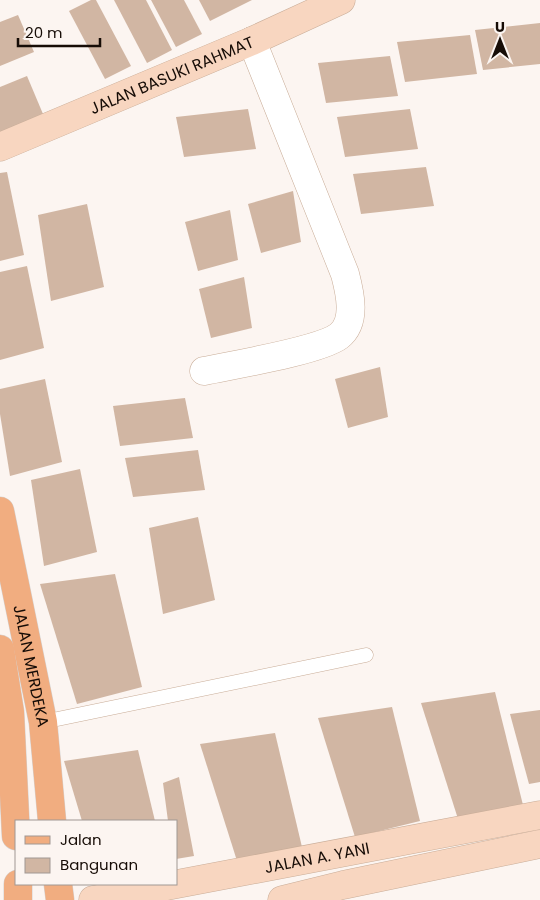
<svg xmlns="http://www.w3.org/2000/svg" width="540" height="900" font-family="Poppins,sans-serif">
<rect width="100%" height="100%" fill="#fcf5f1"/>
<!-- building -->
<g fill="#d1b6a3">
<path d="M91 0H96L131 66 105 79 69 11Z"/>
<path d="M114 0H146L172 50 147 63Z"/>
<path d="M151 0H184L202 34 176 47Z"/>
<path d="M199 0H252L210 21Z"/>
<path d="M18 15 34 52 0 66V22Z"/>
<path d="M540 23V64L483 70 475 30Z"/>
<path d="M470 35 477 74 405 82 397 42Z"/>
<path d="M390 56 398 96 326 103 318 63Z"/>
<path d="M27 76 43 114 0 132V87Z"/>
<path d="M248 109 256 149 184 157 176 117Z"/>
<path d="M410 109 418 149 345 157 337 117Z"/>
<path d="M426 167 434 206 361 214 353 174Z"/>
<path d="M7 172 24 255 0 261V173Z"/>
<path d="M293 191 301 242 261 253 248 204Z"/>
<path d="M87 204 104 287 51 301 38 215Z"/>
<path d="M230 210 238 260 198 271 185 222Z"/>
<path d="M27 266 44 348 0 360V272Z"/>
<path d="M244 277 252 328 211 338 199 289Z"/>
<path d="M380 367 388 417 348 428 335 379Z"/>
<path d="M45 379 62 462 10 476 0 414V389Z"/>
<path d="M185 398 193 438 120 446 113 406Z"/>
<path d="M198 450 205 490 133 497 125 458Z"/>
<path d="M80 469 97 552 44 566 31 480Z"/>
<path d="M198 517 215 600 163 614 149 528Z"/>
<path d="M115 574 142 687 77 704 40 584Z"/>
<path d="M495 692 523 805 459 822 421 703Z"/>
<path d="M392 707 420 821 355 837 318 718Z"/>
<path d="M540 710V782L529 784 510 714Z"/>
<path d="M275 733 302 847 238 864 200 744Z"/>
<path d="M138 750 155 821H82L64 761Z"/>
<path d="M179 777 194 856 176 859V821H168L163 783Z"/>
</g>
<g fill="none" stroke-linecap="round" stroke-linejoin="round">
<!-- lane casing -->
<g stroke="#c9ad98" stroke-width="15">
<path id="lane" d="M43 722 366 655"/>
</g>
<!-- street casing -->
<g stroke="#c9ad98" stroke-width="29">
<path id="street" d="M204 371C232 365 319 351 339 336 357 322 350 293 345 274L252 41"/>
</g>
<!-- secondary casing -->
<g stroke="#c9ad98" stroke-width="29">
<g id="secondary">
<path id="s1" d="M0 147 252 41 341 0"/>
<path id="s2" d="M93 900 540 815"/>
<path d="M282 900 343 885 540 844"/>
</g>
</g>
<!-- primary casing -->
<g stroke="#d5d3d2" stroke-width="29">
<g id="primary">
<path id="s3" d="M0 511 43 722 52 821"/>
<path d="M0 649 10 712 16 836"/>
<path d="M18 884V900"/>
<path d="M58 884 60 900"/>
</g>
</g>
<!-- lane -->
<use href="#lane" stroke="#fff" stroke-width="14"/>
<!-- street -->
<use href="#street" stroke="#fff" stroke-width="28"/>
<!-- secondary -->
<use href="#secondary" stroke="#f8d6c0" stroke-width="28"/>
<!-- primary -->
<use href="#primary" stroke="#f1ad80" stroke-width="28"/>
</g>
<g text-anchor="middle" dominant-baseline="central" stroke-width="5" stroke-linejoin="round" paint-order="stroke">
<!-- street labels -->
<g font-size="16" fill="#160c06" stroke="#fcf5f1">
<text stroke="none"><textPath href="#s1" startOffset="186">JALAN BASUKI RAHMAT</textPath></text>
<text stroke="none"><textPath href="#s3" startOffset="158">JALAN MERDEKA</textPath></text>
<text stroke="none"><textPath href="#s2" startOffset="228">JALAN A. YANI</textPath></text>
</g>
</g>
<!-- legend -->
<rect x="15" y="820" width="162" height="65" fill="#fcf5f1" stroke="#a09893"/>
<rect x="25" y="836" width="25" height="8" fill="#f1ad80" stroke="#a09893"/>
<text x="60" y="845" font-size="15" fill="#160c06">Jalan</text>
<rect x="25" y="858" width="25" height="15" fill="#d1b6a3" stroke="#a09893"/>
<text x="60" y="870" font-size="15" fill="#160c06">Bangunan</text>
<!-- north arrow -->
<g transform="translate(500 40)" stroke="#fcf5f1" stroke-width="4" paint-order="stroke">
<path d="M0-4L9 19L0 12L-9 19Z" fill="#160c06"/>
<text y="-8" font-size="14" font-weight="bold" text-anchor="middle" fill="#160c06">U</text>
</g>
<!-- scale -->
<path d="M18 38v8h82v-8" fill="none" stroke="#160c06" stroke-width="2.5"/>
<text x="25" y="38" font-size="15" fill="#160c06" stroke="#fcf5f1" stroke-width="4" paint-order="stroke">20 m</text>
</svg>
